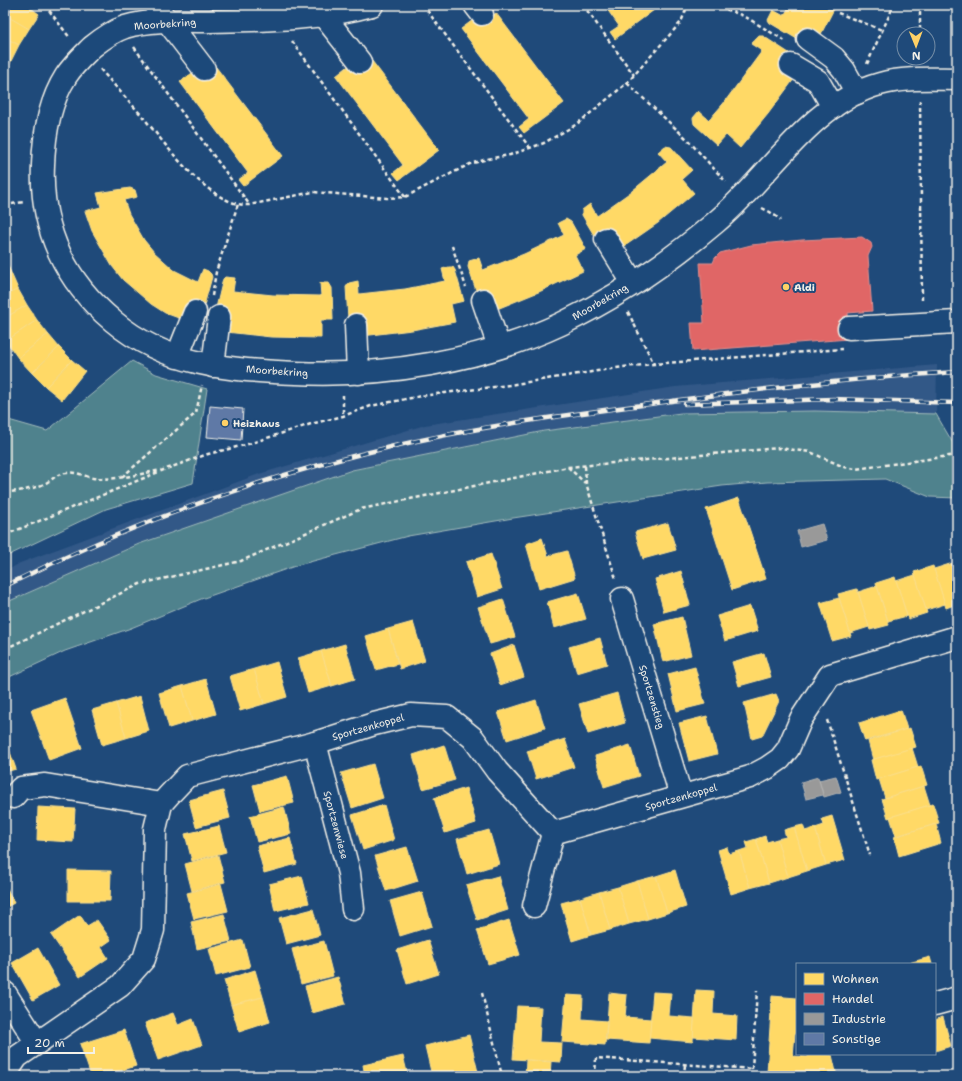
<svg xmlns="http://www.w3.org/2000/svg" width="962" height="1081" font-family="'Shantell Sans',sans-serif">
<rect width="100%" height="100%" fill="#1f4a7a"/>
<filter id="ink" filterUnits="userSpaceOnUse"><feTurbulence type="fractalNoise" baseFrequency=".025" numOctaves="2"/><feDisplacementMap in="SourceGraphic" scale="8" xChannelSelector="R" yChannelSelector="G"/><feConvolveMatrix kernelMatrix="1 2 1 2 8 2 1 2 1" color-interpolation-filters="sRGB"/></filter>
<g filter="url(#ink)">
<!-- built -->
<path fill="#325887" d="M937 365 936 414 815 411 681 413 544 431 352 470 139 544 5 603V572L20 563 259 474 425 425 675 387Z"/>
<!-- green -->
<g fill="#50828d" stroke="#a2baba">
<path d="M132 361 156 374 207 389 193 483 106 509 5 557V419L47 431Z"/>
<path d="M815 411 936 414 957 450V498L930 497 885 479 767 482 722 486 513 518 408 536 298 565 201 599 131 628 65 651 5 679V603L139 544 352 470 544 431 681 413Z"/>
</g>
<!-- homes -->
<g fill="#ffd966" stroke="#fce08d">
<path d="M5 5H27L39 14 29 29 5 15Z"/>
<path d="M604 5H651L654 10 615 39 610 32 619 26Z"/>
<path d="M790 5H836L820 36 804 28 797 39 770 23 768 20 773 10 784 16Z"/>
<path d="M496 13 564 103 524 133 519 127 529 119 461 29 477 17 482 24Z"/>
<path d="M5 15 29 29 19 45 5 38Z"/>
<path d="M759 36H763L789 53 782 64 797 75 768 114 740 148 726 135 717 145 694 124 693 118 699 111 709 120 723 104 762 51 751 44 756 38Z"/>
<path d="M5 38 19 45 11 61 5 59Z"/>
<path d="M5 59 11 61 5 77Z"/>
<path d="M372 61 439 150 399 180 393 173 403 165 336 76 351 64 357 72Z"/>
<path d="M216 67 283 156 243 186 238 180 248 173 180 82 195 71 201 79Z"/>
<path d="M665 146 671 147 692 170 682 179 694 193 658 223 619 250 598 242 582 215V210L590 204 597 216 632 191 667 162 658 152Z"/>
<path d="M130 188 135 190 137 197 124 200 129 214 144 240 154 252 174 270 198 282 203 269 208 271 211 274 212 277 203 309 184 320 165 313 151 304 123 280 112 266 92 231 85 211 101 207 97 193Z"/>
<path d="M566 219 571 222 586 249 575 255 583 271 541 291 497 309 491 292 478 296 468 267 469 261 479 258 483 270 524 254 564 235 558 223Z"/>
<path d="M5 259 11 273 5 276Z"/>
<path d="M449 267H453L455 270 464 301 451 304 455 322 412 330 362 336 348 319 346 287 349 283 358 281 359 294 405 289 445 281 442 269Z"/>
<path d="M11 273 18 289 5 296V276Z"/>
<path d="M225 277 235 278 233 291 273 295 321 296 320 283H329L332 288 333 320H321V338L271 337 226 332 215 312 223 279Z"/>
<path d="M18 289 27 305 5 318V296Z"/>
<path d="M27 305 37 320 6 341 5 318Z"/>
<path d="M37 320 48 334 18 358 6 341Z"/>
<path d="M48 334 59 347 32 373 18 358Z"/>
<path d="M59 347 72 360 46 387 32 373Z"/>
<path d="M72 360 85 371 62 400 46 387Z"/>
<path d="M739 498 766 579 732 590 706 509Z"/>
<path d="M668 523 676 550 643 559 635 532Z"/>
<path d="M542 538 548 556 567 551 575 578 539 589 526 544Z"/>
<path d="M491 554 502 589 477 597 466 562Z"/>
<path d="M953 563 957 575V604L946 608 934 569Z"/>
<path d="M933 566 945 604 926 610 914 572Z"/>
<path d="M681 571 690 605 664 612 655 579Z"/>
<path d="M915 575 927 613 908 619 896 581Z"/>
<path d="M895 577 907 616 888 621 876 583Z"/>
<path d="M877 586 889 625 870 630 858 592Z"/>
<path d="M857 589 869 627 850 633 838 594Z"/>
<path d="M578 593 586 619 554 628 547 602Z"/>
<path d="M839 598 851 636 832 641 820 603Z"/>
<path d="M503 599 515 637 490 644 478 607Z"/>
<path d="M750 606 758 631 725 641 717 616Z"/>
<path d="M682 617 691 655 663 662 654 624Z"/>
<path d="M413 622 425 661 400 669 388 629Z"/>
<path d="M388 629 398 664 376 670 366 636Z"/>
<path d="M600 638 607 664 577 673 569 647Z"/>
<path d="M345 644 355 679 332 686 321 651Z"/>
<path d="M514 645 524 677 500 685 490 654Z"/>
<path d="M321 651 332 686 308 693 298 658Z"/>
<path d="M764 653 771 677 739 686 732 662Z"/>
<path d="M277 662 287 697 264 704 254 669Z"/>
<path d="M695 667 705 704 677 711 668 674Z"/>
<path d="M254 669 264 704 240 711 230 676Z"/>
<path d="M206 679 216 714 192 721 182 686Z"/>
<path d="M182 686 192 721 169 728 159 693Z"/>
<path d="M617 693 625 723 588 734 579 704Z"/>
<path d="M776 694 779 701 762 736 752 739 744 703Z"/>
<path d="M140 696 149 731 126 738 116 703Z"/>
<path d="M65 698 82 748 49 760 31 710Z"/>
<path d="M536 700 545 728 507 740 498 712Z"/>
<path d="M116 703 126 738 102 745 92 710Z"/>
<path d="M901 710 907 729 865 741 859 723Z"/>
<path d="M707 716 717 754 689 761 679 723Z"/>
<path d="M910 728 916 747 873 760 868 741Z"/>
<path d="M5 738 16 769 5 772Z"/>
<path d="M565 739 574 767 536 779 527 751Z"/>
<path d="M444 745 455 780 423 789 413 755Z"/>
<path d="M630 745 639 776 604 787 595 756Z"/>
<path d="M912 748 918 767 876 780 871 760Z"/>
<path d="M373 764 383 798 352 808 341 773Z"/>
<path d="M921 766 927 785 885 798 879 779Z"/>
<path d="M287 776 294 803 260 811 253 785Z"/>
<path d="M924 786 930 805 888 818 882 799Z"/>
<path d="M466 788 476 823 445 833 434 798Z"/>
<path d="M223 791 230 818 196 827 189 800Z"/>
<path d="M933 804 939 823 896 836 890 817Z"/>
<path d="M384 805 394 840 363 850 352 815Z"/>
<path d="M38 807 75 809 73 842 37 840Z"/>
<path d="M284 807 291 834 257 842 250 816Z"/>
<path d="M832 816 845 860 826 865 815 828 824 825 822 819Z"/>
<path d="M936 824 941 843 899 856 894 837Z"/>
<path d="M803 825 805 831 815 828 826 865 807 871 794 827Z"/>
<path d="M219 826 226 852 192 861 185 834Z"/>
<path d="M794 827 807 871 788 877 777 839 786 837 784 830Z"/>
<path d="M489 830 499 864 467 874 457 839Z"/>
<path d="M765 836 767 842 777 839 788 877 769 883 756 839Z"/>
<path d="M290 838 297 864 264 873 257 846Z"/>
<path d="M756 839 769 883 750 888 739 851 748 848 746 842Z"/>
<path d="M407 847 418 881 386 891 375 856Z"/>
<path d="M727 847 729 854 739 851 750 888 731 894 718 850Z"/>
<path d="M218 855 225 882 192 891 185 864Z"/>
<path d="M68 870 111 871 110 901H68Z"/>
<path d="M675 870 686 907 667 913 656 876Z"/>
<path d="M302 876 309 903 275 911 269 884Z"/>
<path d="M498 876 508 910 477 920 466 885Z"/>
<path d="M656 876 667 913 648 919 637 881Z"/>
<path d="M637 881 648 919 629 924 618 887Z"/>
<path d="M5 884 14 903 5 908Z"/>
<path d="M221 884 228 911 194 919 187 893Z"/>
<path d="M618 887 629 924 610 930 599 892Z"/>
<path d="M422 892 432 926 400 936 390 901Z"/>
<path d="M599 892 610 930 591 935 580 898Z"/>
<path d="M580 898 591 935 572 941 561 903Z"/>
<path d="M313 909 320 935 286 944 279 918Z"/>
<path d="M224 914 231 941 197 949 191 922Z"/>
<path d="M80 915 87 926 97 920 111 940 101 947 108 958 80 977 51 935Z"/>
<path d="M509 920 520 955 488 964 477 930Z"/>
<path d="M243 940 250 967 216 976 209 949Z"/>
<path d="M428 940 439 974 407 984 397 950Z"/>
<path d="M324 941 333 976 301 984 292 949Z"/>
<path d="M38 948 59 985 33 1000 12 963Z"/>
<path d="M930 957 932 964H905Z"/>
<path d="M255 970 263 997 231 1005 224 980Z"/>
<path d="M338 977 346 1004 312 1013 305 986Z"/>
<path d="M696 990 714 991 713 1014 737 1016 736 1040 693 1037Z"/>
<path d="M653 992 671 993 669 1016 694 1018 693 1042 649 1038Z"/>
<path d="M609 993 627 995 625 1017 651 1019 649 1043 606 1040Z"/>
<path d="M566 995 583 996 582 1019 607 1021 605 1045 562 1042Z"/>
<path d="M772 996 797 998V1033H795L793 1056 808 1057V1054L832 1055 837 1076H810L767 1073Z"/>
<path d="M263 997 270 1022 239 1032 231 1005Z"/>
<path d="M517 1006 541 1007 539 1042 562 1043 561 1062 513 1059Z"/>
<path d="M173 1013 178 1025 193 1019 202 1045 158 1060 145 1023Z"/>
<path d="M943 1017 951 1046 935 1051V1020Z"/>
<path d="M124 1030 136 1066 104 1076H91L80 1044Z"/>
<path d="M469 1035 478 1072 461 1076H432L425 1046Z"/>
<path d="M403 1056 408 1076H365L363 1065Z"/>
<path d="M526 1060 551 1062 550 1076H525Z"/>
</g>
<!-- shops -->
<path fill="#e06666" stroke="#e6908d" d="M862 237 871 243 872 247 868 256 872 311 848 313 849 339 693 351 691 323H704L700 263H713L715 258 720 253 751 245 802 240Z"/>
<!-- industry -->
<g fill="#999" stroke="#b4b3b1">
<path d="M822 524 827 540 801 547 797 531Z"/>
<path d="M836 776 841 792 824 797 819 780Z"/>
<path d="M818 777 823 795 806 799 801 782Z"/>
</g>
<!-- building -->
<path fill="#5f79a6" stroke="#f4f1e8" d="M210 406 243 409 241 440 207 437Z"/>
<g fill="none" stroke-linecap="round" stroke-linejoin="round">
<!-- minor casing -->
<g stroke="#f4f1e8" stroke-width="25">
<g id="minor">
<path d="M155 5 204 69"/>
<path d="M372 5C319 20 265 20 210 21 183 21 152 19 125 27 113 31 102 39 92 47 83 56 73 65 66 76 50 101 44 135 43 165 40 228 65 281 113 321 166 366 230 370 296 373 382 377 482 361 561 324 616 298 669 262 716 222 769 178 810 103 880 84 904 77 932 79 957 79"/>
<path d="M475 5 482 14"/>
<path d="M316 6 360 62"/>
<path d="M808 39 834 58 844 70 857 93"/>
<path d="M791 65 818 81 833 107"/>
<path d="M606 239 633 283"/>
<path d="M483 300 499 347"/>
<path d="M356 325 358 373"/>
<path d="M849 328 957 322"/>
<path d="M177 357 195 312"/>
<path d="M213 366 219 317"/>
<path d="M622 599 681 796"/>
<path d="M315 743 349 873 353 909"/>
<path d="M13 797 21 788 45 785 161 804"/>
<path d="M534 906 553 833"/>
<path d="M5 993 37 1043"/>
<path d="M935 1004 957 998"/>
<path d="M5 1075 17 1057 120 986 144 959 153 930 155 829 161 804 169 795 187 776 315 743 374 724 411 715 447 717 473 738 497 771 553 833 750 777 767 768 780 759 788 749 801 719 830 675 957 637"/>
</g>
</g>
<!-- path -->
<g stroke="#f4f1e8" stroke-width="2.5" stroke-dasharray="4 3" stroke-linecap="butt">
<path d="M45 5 70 38"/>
<path d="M103 5 107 10"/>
<path d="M423 5 530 148"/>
<path d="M583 5 634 75"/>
<path d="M720 5 728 10 744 16 787 42"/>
<path d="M920 5V34"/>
<path d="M838 13 882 30"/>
<path d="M292 41 405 197"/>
<path d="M134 47 249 204"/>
<path d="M867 64 894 5"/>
<path d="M100 69C114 85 129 101 143 117 166 145 210 207 249 205L313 192 387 198 405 197 470 164 487 159 510 155 544 143 577 124 627 83 681 22 688 5"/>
<path d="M627 83 687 139 726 182"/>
<path d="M920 100 922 301"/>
<path d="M5 205 24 202"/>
<path d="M762 208 770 212 781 220"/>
<path d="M452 246 466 287"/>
<path d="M212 296 216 272 238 204"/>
<path d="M628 312 654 364"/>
<path d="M343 395V416"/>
<path d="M585 466 586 483 616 579"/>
<path d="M568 467 585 483"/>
<path d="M122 477 196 413 202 385"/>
<path d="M5 492C16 492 34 489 44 484 53 480 55 474 66 473 76 471 84 476 93 478 116 481 139 474 161 470"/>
<path d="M5 535 166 469 208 454 245 445 311 424 343 416 371 406 421 396 509 385 623 367 654 364 842 349"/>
<path d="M5 649 140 584 241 561 361 509 568 467 779 448 810 452 844 467 856 469 957 455"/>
<path d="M827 720 870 855"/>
<path d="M482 993 502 1076"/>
<path d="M595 1076 596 1058 752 1069"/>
<path d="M684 1076 685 1064"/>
<path d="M753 1076 752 1069 757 990"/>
</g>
<!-- minor -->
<use href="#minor" stroke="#1f4a7a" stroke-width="22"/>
<!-- rail casing -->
<g stroke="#f4f1e8" stroke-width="4.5">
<g id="rail">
<path d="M685 404 833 399 957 403"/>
<path d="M5 586C127 525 257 478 390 447 478 426 568 415 657 403 757 389 857 378 957 372"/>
</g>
</g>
<!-- rail -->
<use href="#rail" stroke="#1f4a7a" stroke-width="3" stroke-dasharray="9" stroke-linecap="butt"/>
</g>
</g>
<!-- markers -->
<g fill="#ffd166" stroke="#1f4a7a" stroke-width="1.5">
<circle cx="786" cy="287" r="4"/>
<circle cx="225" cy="423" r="4"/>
</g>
<g text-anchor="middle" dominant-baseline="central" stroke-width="4" stroke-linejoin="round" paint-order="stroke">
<!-- street labels -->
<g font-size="10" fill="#f4f1e8" stroke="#1f4a7a">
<text transform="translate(165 24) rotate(-4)">Moorbekring</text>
<text transform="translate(600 302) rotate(-30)">Moorbekring</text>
<text transform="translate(277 371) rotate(4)">Moorbekring</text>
<text transform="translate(652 697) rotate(73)">Sportzenstieg</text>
<text transform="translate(368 727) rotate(-16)">Sportzenkoppel</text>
<text transform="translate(681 797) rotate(-16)">Sportzenkoppel</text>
<text transform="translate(336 825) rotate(75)">Sportzenwiese</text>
</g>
<!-- poi labels -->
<g font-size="10" font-weight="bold" fill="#f4f1e8" stroke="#1f4a7a" text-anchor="start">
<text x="794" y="287">Aldi</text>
<text x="233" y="423">Heizhaus</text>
</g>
</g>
<!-- margin -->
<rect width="962" height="1081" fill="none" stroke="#1f4a7a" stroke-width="20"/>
<rect x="10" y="10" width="942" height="1061" fill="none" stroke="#f4f1e8" stroke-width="1.5" filter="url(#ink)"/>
<!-- legend -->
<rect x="796" y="963" width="140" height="92" fill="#1f4a7a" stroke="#748da6"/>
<rect x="804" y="973" width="20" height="12" fill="#ffd966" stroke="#748da6"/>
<text x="832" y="983" font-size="12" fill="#f4f1e8">Wohnen</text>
<rect x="804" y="993" width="20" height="12" fill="#e06666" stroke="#748da6"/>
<text x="832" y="1003" font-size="12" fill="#f4f1e8">Handel</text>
<rect x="804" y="1013" width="20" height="12" fill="#999999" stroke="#748da6"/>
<text x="832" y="1023" font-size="12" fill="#f4f1e8">Industrie</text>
<rect x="804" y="1033" width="20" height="12" fill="#5f79a6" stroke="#748da6"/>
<text x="832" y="1043" font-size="12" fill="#f4f1e8">Sonstige</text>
<!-- north arrow -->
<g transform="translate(916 46) rotate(179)"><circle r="19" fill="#1f4a7a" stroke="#748da6"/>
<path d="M0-3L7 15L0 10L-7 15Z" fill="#ffd166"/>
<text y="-6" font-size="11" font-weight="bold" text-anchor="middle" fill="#f4f1e8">N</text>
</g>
<!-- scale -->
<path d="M28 1047v6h66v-6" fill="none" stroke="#f4f1e8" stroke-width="2"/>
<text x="34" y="1047" font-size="12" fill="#f4f1e8" stroke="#1f4a7a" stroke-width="3" paint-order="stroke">20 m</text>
</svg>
